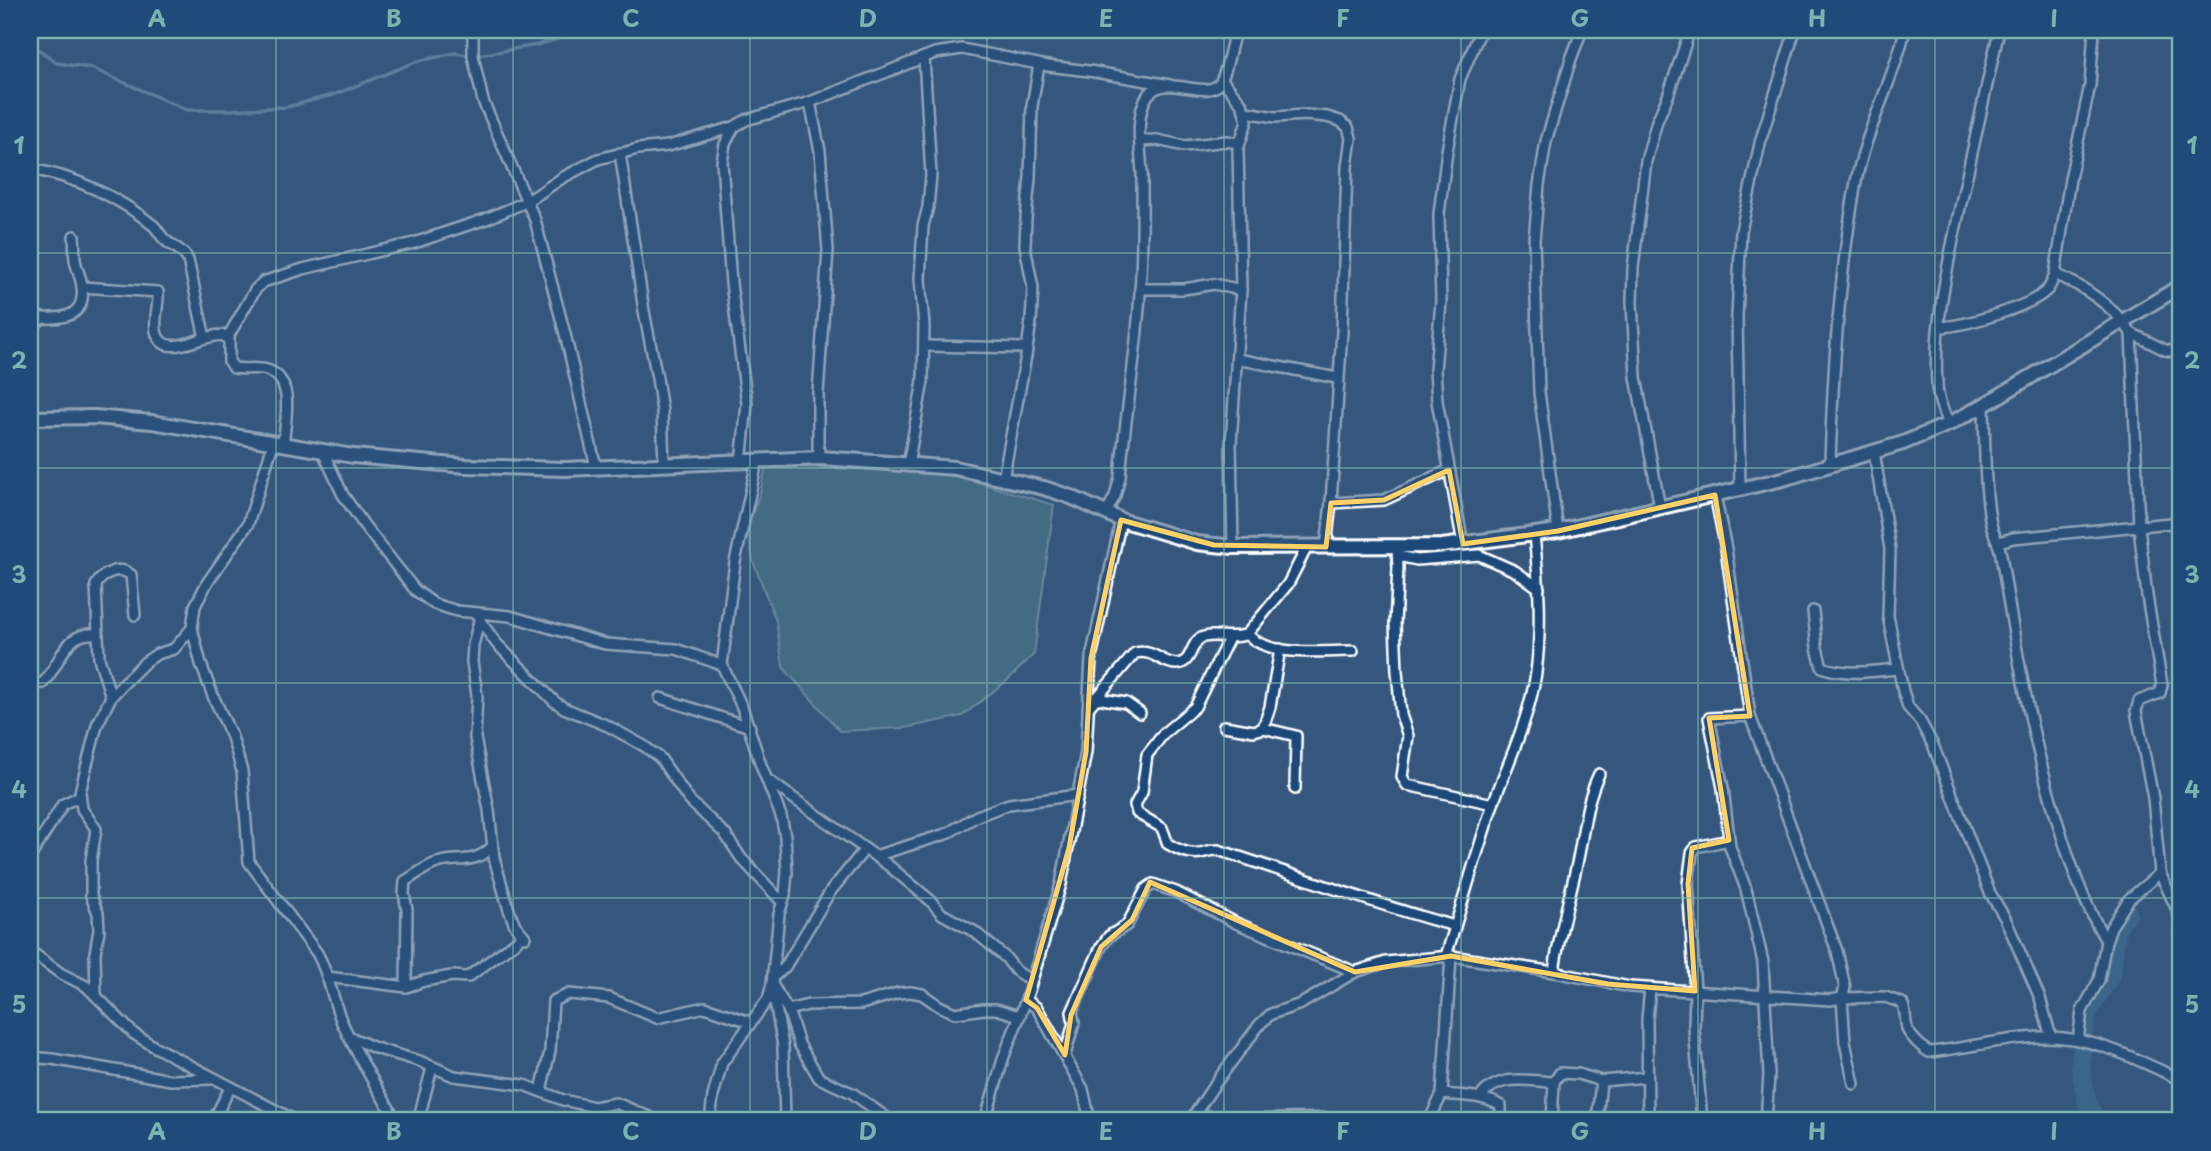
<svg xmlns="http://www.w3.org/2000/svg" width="2211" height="1151" font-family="'Playpen Sans',sans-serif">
<rect width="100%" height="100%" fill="#35577e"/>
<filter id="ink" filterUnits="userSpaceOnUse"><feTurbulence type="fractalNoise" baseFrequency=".0143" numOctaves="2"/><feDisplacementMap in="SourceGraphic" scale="14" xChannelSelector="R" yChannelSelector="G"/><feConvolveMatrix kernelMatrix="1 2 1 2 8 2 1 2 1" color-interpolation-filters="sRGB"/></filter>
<g filter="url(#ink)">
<!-- green -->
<path fill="#56838c" stroke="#aac1c6" stroke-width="2" d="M766 466 943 472 1054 505 1034 654 1009 679 962 716 905 728 840 731 783 667 776 621 753 561 747 527 760 493Z"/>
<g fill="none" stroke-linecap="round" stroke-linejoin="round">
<!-- stream -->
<path stroke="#8caec3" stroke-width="3.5" d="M30 43 57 63 91 68 187 110H228L287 107 336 94 418 61 455 53 473 56 537 45 567 36 576 30"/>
<!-- river -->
<path stroke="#40789b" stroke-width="19" d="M2094 1121V1116L2087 1102 2080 1066 2085 1022 2091 1006 2111 975 2117 927 2128 913"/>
<!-- street casing -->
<g stroke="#fff" stroke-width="14">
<g id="street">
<path d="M473 30V56L483 101 535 220 565 334 596 467"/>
<path d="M1222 80 1242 104 1247 121 1238 149 1241 290 1231 444 1233 547"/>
<path d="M810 102 820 151 828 250 818 393V447L821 458"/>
<path d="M1246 112 1275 117 1306 115 1327 117 1340 121 1348 127 1351 138 1347 167 1342 331 1331 503 1326 547"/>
<path d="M1141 141 1157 140 1185 146 1226 141 1239 143"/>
<path d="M620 153 644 311 657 378 662 411 664 465"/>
<path d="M30 169C74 176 119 197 154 226 158 230 160 235 164 239 172 247 183 249 188 260L205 338"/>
<path d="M2055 274C2083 286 2115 307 2131 333L2139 527 2147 596 2162 685 2160 693 2139 701 2136 711 2153 798 2160 873 2180 916 2181 1050"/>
<path d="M82 287 158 292C159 304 154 318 156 331 163 364 207 330 225 336L228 340"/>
<path d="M1140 289H1184L1214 284 1241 290"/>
<path d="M1940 327C1964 326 2032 307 2048 289 2051 285 2053 279 2055 274L2070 179 2090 85 2094 30"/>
<path d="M30 329 42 318C65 319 86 316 82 286 81 277 76 268 75 259 74 251 75 244 74 236"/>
<path d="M2131 333 2165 350 2181 353"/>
<path d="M924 346 1027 348"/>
<path d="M1237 359 1337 378"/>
<path d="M1984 405C1985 443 1984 482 1990 519 1992 533 1999 542 2001 555 2015 644 2030 731 2056 817 2069 860 2083 902 2106 941"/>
<path d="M1949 424C1943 411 1937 398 1937 383 1933 326 1949 259 1961 203 1974 145 1986 87 1999 30"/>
<path d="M273 444 248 524 207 583 195 606 192 628 201 664 213 696 232 737 242 771 249 862 317 953C329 974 332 998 341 1020 356 1055 378 1088 396 1121"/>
<path d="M283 445C285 423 296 379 267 370 257 367 245 370 234 368L229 362V335L255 290 263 282 303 269 414 243 486 219 528 201 562 178 598 159 638 149 668 146 734 127"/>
<path d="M323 452 343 495 364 525 415 590 434 604 457 611 510 616 605 644 676 649 722 665 742 707 761 765 781 816 785 836 787 872 785 895 779 914 772 984 768 999 722 1063 713 1096 710 1121"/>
<path d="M1874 452 1890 549 1888 616 1903 691 1908 707 1920 721 1933 745 1990 893 2005 918 2040 998 2051 1037"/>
<path d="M741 463 747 404 731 283 722 162 725 144 734 127 746 120 810 102 935 53 962 49 1048 66 1089 71 1170 85"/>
<path d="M1830 464C1833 369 1839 276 1856 182 1866 129 1893 82 1905 30"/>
<path d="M908 465 923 381 924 326 920 279 923 226 928 207 931 175 924 57"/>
<path d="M1003 479 1026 356 1031 321 1033 288 1025 246 1026 218 1030 178 1032 106 1039 65"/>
<path d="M1740 490 1737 317 1741 231 1761 139 1795 30"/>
<path d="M1331 503 1384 500 1449 470"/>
<path d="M1660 508 1636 377 1632 302 1633 268 1646 161 1657 121 1668 96 1690 30"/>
<path d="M1106 513 1115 496 1120 477C1125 416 1137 354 1140 292 1143 253 1142 213 1142 174 1141 151 1135 122 1145 100 1161 67 1207 105 1221 81 1228 68 1230 45 1236 30"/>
<path d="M1558 531 1539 392 1534 240 1539 185 1546 141 1571 59 1582 30"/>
<path d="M1999 542 2013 538 2181 522"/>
<path d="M1463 544 1437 401 1435 370 1441 302 1439 214 1447 151 1460 79 1481 30"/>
<path d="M1397 548 1398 568 1395 623 1397 671 1401 715 1408 736 1402 777 1407 785 1493 804"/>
<path d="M1398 556 1417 560 1479 555 1515 571 1539 588"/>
<path d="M1813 611 1817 648 1822 667C1846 676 1873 671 1898 669"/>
<path d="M480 617 473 645 472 662 477 695 475 738 489 810 494 858 509 910 515 925 525 937"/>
<path d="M479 619 496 643 554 701 564 708 608 726 644 746 660 758 689 800 725 834 741 858 782 902"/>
<path d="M1247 634C1270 658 1321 651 1353 651"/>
<path d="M1229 638 1195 707 1164 733 1147 755 1142 792 1135 805 1137 813 1162 828 1168 844C1178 850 1189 855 1201 853 1208 851 1210 850 1218 850 1297 875 1375 905 1455 926"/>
<path d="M722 665 735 562 757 462"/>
<path d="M30 684 43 683C62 663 63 631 97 634"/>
<path d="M111 697 99 658 96 585C103 573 119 565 131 575L135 615"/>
<path d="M660 698 750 727"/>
<path d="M1096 698 1126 703 1140 713"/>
<path d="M1088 708 1135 653C1155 649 1161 664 1177 664 1191 663 1190 648 1198 640 1207 631 1233 641 1247 634L1288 584 1307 547"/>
<path d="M1750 716 1709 718 1723 788 1730 847 1746 889 1763 962 1769 1075 1766 1121"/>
<path d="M1224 726 1254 731 1263 728 1270 707 1280 649"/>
<path d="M1263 728 1296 736 1295 789"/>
<path d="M769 781 888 865 930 900 942 914 975 932 1006 958 1016 971 1031 981"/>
<path d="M875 856 946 834 977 816 1009 804 1078 795"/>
<path d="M30 857 63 804 74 799H80"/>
<path d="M30 951 60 973 86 986 134 1034 155 1047 296 1121"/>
<path d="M1446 956C1462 905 1476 854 1493 804 1509 760 1529 719 1536 673 1542 626 1539 581 1534 535"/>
<path d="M1554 972C1559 933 1570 897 1578 859 1584 829 1586 801 1599 774"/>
<path d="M327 977 406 987 424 981 452 976 468 977 517 941 522 934"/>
<path d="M773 977 785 967 830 892 865 849"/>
<path d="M772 984 788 1010 799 1044 819 1078 852 1093 891 1121"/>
<path d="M406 987 407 910 404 893 405 881C414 876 424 868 434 864 455 856 473 866 492 847"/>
<path d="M773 991 783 1046 785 1121"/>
<path d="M96 994 95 953 99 930 98 913 91 896V861L96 829 82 809 80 792 97 725 111 697 125 682 145 662 157 654 174 649 192 628"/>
<path d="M1026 1000 1037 1008 1083 1089 1090 1121"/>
<path d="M788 1010 808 1005 861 1004 898 993 910 992 922 994 939 1006 955 1013 984 1009H996L1019 1016"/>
<path d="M350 1037 375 1048 419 1061 454 1076 524 1085 563 1100 594 1107 616 1103 658 1121"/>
<path d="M2078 1040 2082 1011 2099 980 2106 941 2111 927 2129 899 2160 873"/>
<path d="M1065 1055 1074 1023 1072 1012 1101 947 1109 936 1127 925 1146 889 1153 884 1176 892 1236 923 1355 972"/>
<path d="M30 1057 52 1059 171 1080 211 1079"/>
<path d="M1854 1084 1845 1042 1842 998 1885 997 1902 1003C1907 1012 1904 1022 1908 1031 1912 1038 1922 1048 1929 1052 1973 1048 2019 1033 2064 1038 2105 1042 2144 1063 2181 1080"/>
<path d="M541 1091 550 1051 553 1001 569 994 609 998 657 1018 705 1007 750 1022"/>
<path d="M1442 1094C1461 1096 1484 1095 1501 1106V1121"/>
<path d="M1480 1097C1499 1073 1526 1081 1554 1082L1560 1073 1578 1074 1601 1081 1647 1077"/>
<path d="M1195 1114C1256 1126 1317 1113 1378 1121"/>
<path d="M213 1121 230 1088"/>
<path d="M418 1121 432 1068"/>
<path d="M985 1121 1004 1056 1026 1000 1061 884 1086 752 1091 658 1121 520"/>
<path d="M1190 1121 1217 1081 1260 1024 1271 1014 1301 1004 1355 972 1386 962 1451 956 1554 972 1630 987 1830 1000 1842 998 1845 987 1837 951 1750 716 1726 549 1715 495"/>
<path d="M1429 1121 1442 1094 1451 956"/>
<path d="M1552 1121 1554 1082"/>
<path d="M1597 1121 1601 1081"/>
<path d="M1648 1121 1647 1019 1650 989"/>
<path d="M1702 1121 1694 1028 1695 991 1688 884 1692 853 1696 847 1729 840"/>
<path d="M2171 1121 2181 1119"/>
</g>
</g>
<!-- secondary casing -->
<g stroke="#fff" stroke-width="18">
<path id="secondary" d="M30 418 94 417 152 422 353 456 466 466 565 469 821 458 955 468 1044 488 1071 497 1121 520 1197 543 1233 547 1442 546 1558 531 1783 479 1903 443 1949 424 1984 405 2181 286"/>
</g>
<!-- street -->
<use href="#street" stroke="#1f4a7a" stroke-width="9"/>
<!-- secondary -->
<use href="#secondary" stroke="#1f4a7a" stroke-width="12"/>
</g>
</g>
<!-- marked area -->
<path d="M0 0H2211V1151H0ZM1449 470 1463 544 1558 531 1715 495 1750 716 1709 718 1729 840 1692 848 1688 884 1695 991 1608 984 1451 956 1355 972 1150 882 1132 920 1101 947 1071 1015 1065 1055 1037 1008 1026 1000 1069 848 1086 752 1091 658 1121 520 1214 545 1326 547 1331 503 1384 500Z" fill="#35577e" fill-opacity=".55" fill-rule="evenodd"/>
<path fill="none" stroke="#ffd166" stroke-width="5" stroke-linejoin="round" d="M1449 470 1463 544 1558 531 1715 495 1750 716 1709 718 1729 840 1692 848 1688 884 1695 991 1608 984 1451 956 1355 972 1150 882 1132 920 1101 947 1071 1015 1065 1055 1037 1008 1026 1000 1069 848 1086 752 1091 658 1121 520 1214 545 1326 547 1331 503 1384 500Z"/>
<!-- grid -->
<path fill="none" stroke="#7bb4af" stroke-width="2" stroke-opacity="0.55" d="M276 30V1121M513 30V1121M750 30V1121M987 30V1121M1224 30V1121M1461 30V1121M1698 30V1121M1935 30V1121M30 253H2181M30 468H2181M30 683H2181M30 898H2181"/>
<!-- margin -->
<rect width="2211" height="1151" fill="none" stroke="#1f4a7a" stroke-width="77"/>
<rect x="38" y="38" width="2134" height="1074" fill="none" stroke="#7bb4af" stroke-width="2.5"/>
<g font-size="23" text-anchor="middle" font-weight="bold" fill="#7bb4af">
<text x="157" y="27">A</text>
<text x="394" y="27">B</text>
<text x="631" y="27">C</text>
<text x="868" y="27">D</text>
<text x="1106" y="27">E</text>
<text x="1343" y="27">F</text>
<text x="1580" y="27">G</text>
<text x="1817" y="27">H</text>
<text x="2054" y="27">I</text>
<text x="19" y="154">1</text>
<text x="2192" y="154">1</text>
<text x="19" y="369">2</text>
<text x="2192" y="369">2</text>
<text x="19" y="583">3</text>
<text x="2192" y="583">3</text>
<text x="19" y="798">4</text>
<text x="2192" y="798">4</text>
<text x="19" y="1013">5</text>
<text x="2192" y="1013">5</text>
<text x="157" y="1140">A</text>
<text x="394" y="1140">B</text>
<text x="631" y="1140">C</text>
<text x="868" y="1140">D</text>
<text x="1106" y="1140">E</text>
<text x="1343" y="1140">F</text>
<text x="1580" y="1140">G</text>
<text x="1817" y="1140">H</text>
<text x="2054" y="1140">I</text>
</g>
</svg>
